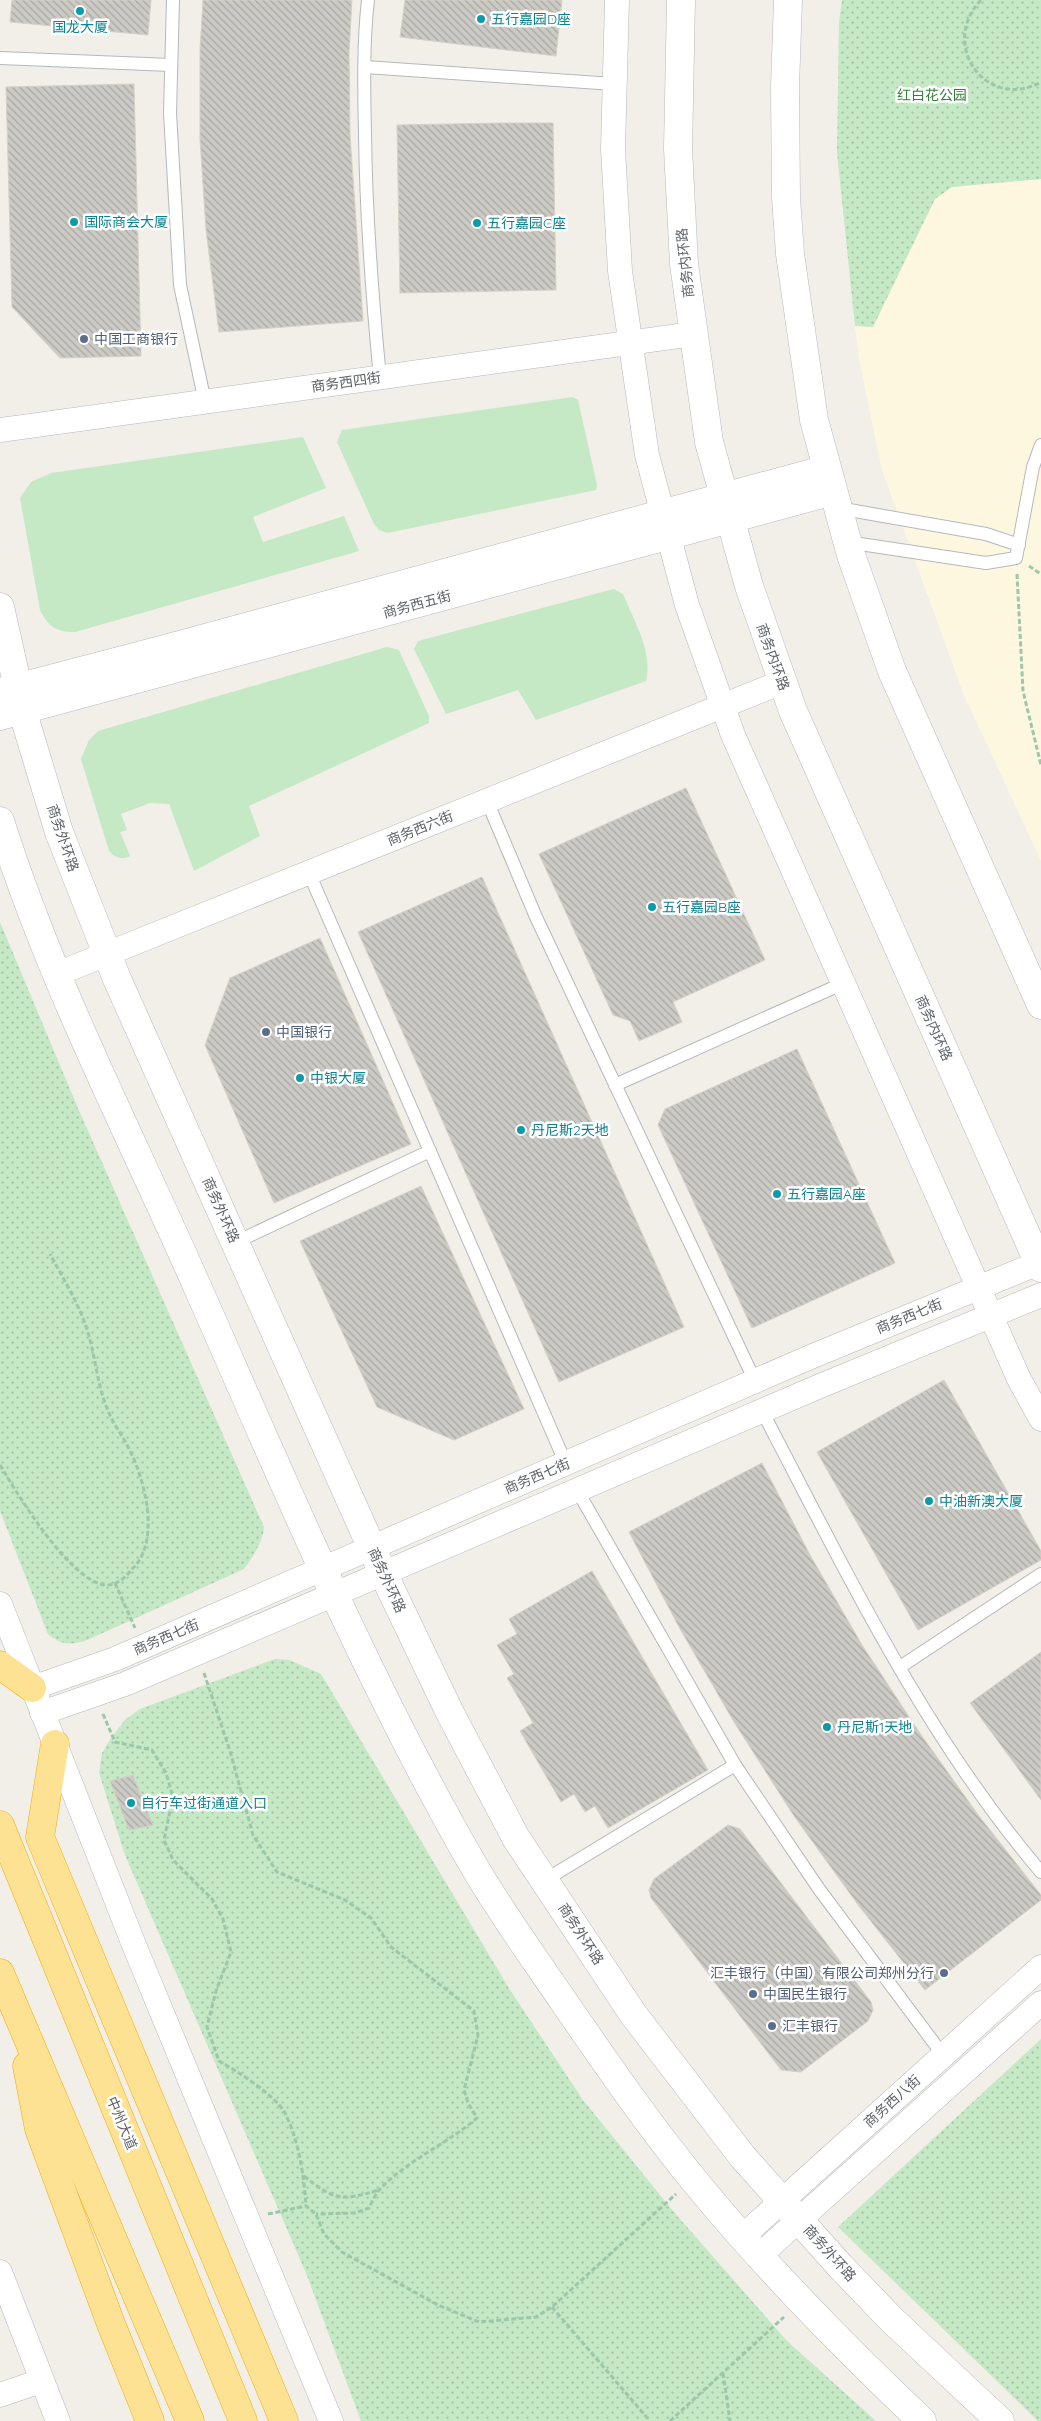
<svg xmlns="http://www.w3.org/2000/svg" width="1041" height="2421" font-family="Quicksand,'Noto Sans SC',sans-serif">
<defs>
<pattern id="park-dots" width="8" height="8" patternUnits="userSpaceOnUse" patternTransform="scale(1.25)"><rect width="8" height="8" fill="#c5e8c5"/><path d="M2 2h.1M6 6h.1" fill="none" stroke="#a3c0a4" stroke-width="1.8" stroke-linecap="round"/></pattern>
<pattern id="building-back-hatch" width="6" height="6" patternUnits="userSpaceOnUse" patternTransform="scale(1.25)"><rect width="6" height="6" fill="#cccac5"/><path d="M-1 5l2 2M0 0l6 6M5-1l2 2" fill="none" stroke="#a9a8a4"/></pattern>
</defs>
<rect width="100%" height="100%" fill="#f1efe8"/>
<!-- commercial -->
<path fill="#fef7e0" d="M1041 179V861L964 695 882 470 859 359 855 326H873L935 199 952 187Z"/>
<!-- green -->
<g fill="#c5e8c5">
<path d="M573 397 578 400 597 485 596 490 387 533 379 530 374 524 337 442 342 430Z"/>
<path d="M303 437 326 488 253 517 263 542 344 516 359 551 75 632C57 632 48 627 40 610L20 498 31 482 51 473Z"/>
<path d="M614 589 623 594C634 621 653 652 646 681L536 720 518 690 446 714 414 649 418 641Z"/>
<path d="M387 647 399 650 429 716V723L249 806 260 836 194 871 169 804 150 803 121 814 127 830 120 832 130 856C122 860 115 858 109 851L81 759 89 740 98 731Z"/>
</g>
<!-- park -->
<g fill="url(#park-dots)">
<path d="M842 0H1041V179L952 187 935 199 873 327 855 326 837 152 839 22Z"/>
<path d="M0 922 77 1106 264 1527C263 1542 252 1558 244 1569L85 1641C68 1645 62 1645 48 1634L0 1511Z"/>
<path d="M275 1659 289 1660 321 1674 510 1990 583 2100 673 2211 787 2341 876 2421H361L306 2273 125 1855 99 1773 102 1753 111 1738 125 1720 140 1709Z"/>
<path d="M1041 2039V2421H1038L838 2227Z"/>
</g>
<!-- building -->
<g fill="url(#building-back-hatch)" stroke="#d6d1c6">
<path d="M12 0H151L148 35 10 22Z"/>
<path d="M203 0H352L349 53 350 135 363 321 219 332 206 230 200 140V49Z"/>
<path d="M405 0H562L556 56 400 37Z"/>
<path d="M134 84 141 356 60 358 12 307 6 87Z"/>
<path d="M501 123H553L556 290 400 293 397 125Z"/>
<path d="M686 788 765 960 673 1002 682 1022 639 1041 630 1021 613 1015 539 854Z"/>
<path d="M482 877 684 1327 559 1382 358 932Z"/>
<path d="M320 938 411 1144 274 1203 205 1045 230 978Z"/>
<path d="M797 1049 895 1263 752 1328 658 1125 665 1109Z"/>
<path d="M421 1186 524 1409 454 1440 377 1407 300 1241Z"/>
<path d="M944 1380 1041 1551V1560L918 1630 817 1452Z"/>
<path d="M762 1463 810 1555 862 1645 919 1732 979 1816 1041 1895V1900L925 1990 859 1906 794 1816 734 1722 679 1627 629 1532Z"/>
<path d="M592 1571 708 1770 608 1828 595 1806 585 1812 574 1794 561 1802 520 1731 533 1723 507 1678 514 1674 497 1645 517 1634 509 1619Z"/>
<path d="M1041 1652V1800L970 1703Z"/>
<path d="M133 1775 153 1825 129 1830 110 1781Z"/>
<path d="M728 1825 740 1829 871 2002 873 2010 868 2021 801 2072 781 2070 651 1898 649 1890 654 1879Z"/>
</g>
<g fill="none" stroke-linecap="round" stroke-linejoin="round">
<!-- lane casing -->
<g stroke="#b5b8bc" stroke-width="14">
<g id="lane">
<path d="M173 0 170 113 180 285 205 402"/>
<path d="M368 0C363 44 364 89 365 134 366 217 372 295 380 378"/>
<path d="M0 58 171 65"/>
<path d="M365 67 614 84"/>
<path d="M838 508 986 534 1019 545"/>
<path d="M847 542 986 563 1016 558 1033 467 1041 445"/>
<path d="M487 801 536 917 755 1381"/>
<path d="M309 873 566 1464"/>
<path d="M615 1085 844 983"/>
<path d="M236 1242 430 1151"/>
<path d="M762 1411C845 1569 924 1735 1041 1872"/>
<path d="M577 1490 735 1765 819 1889 943 2055"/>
<path d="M900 1667 1041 1574"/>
<path d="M545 1880 735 1765"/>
</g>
</g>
<!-- street casing -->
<g stroke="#b5b8bc" stroke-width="25">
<g id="street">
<path d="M617 0 613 149 620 271 647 455 687 605 733 735 1019 1379 1041 1419"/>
<path d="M0 430 693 334"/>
<path d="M57 974 782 682"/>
<path d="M0 1604 134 1945 331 2421"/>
<path d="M32 1688 115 1659 808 1358 1041 1262"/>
<path d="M42 1713 125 1684 820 1386 1041 1295"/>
<path d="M743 2236 1041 1967"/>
<path d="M760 2255 1041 2003"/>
<path d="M0 2272 58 2421"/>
<path d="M0 2395 41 2381"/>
</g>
</g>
<!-- secondary casing -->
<g stroke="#b6babf" stroke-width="29">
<g id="secondary">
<path d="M681 0 678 149 684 264 709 442 749 586 793 711 1041 1268"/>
<path d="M788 0 785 87 786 198 790 254 814 420 851 555 892 671 1041 1005"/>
<path d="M0 607 26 723 59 832 117 979 383 1573 450 1713 516 1838 633 2014 742 2156 840 2266 892 2320 1000 2421"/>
<path d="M1 692 161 650 827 469"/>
<path d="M0 716 833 491"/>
<path d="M0 821C51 982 129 1132 197 1286 283 1480 365 1677 471 1861 499 1910 532 1955 564 2002 608 2066 652 2130 702 2190 770 2272 845 2348 922 2421"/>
</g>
</g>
<!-- highway casing -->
<g stroke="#f9ab00" stroke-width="29">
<g id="highway">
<path d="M0 1665 32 1688"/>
<path d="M55 1744 40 1837 284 2421"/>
<path d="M0 1825 243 2421"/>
<path d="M0 1973 190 2421"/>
<path d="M27 2066 39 2129 111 2324 150 2421"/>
</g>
</g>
<!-- path -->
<g stroke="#9cc7a9" stroke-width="3" stroke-dasharray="5 2.5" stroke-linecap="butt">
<path d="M981 0C938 45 987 112 1041 82"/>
<path d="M1029 566 1041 574"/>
<path d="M1017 574 1023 691 1041 765"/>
<path d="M0 1465C18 1495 70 1581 105 1585 118 1586 126 1576 133 1568 150 1552 150 1521 146 1500 143 1484 138 1467 131 1453 125 1439 115 1427 109 1413 98 1389 96 1361 89 1336 81 1307 64 1280 50 1254"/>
<path d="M115 1583 135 1628"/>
<path d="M204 1673 230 1751 253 1835 277 1872 345 1900 371 1918 391 1947 474 2011 478 2035 464 2090 468 2103 477 2118C447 2144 408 2160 381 2188 375 2194 372 2202 369 2208L355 2213 316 2214"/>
<path d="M103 1714 115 1742 152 1750 166 1773 173 1797 164 1840 173 1860 212 1899 223 1919 231 1952 216 1991 207 2027 219 2061C238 2072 274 2094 285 2113 299 2141 304 2176 306 2206"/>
<path d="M304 2176C335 2201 342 2201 379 2190"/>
<path d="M268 2214 306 2206 316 2214 324 2234 342 2252 438 2305 479 2322 536 2317 552 2307 676 2194"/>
<path d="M552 2307 650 2421"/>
<path d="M723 2373 730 2421"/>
<path d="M670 2421 784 2317"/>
</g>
<!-- lane -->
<use href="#lane" stroke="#fff" stroke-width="12"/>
<!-- street -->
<use href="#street" stroke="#fff" stroke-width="24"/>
<!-- secondary -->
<use href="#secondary" stroke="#fff" stroke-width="28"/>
<!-- highway -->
<use href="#highway" stroke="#fde293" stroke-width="28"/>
</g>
<!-- markers -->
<g fill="#0f9aa8" stroke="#fff" stroke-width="2">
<circle cx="80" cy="11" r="5"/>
<circle cx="481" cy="19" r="5"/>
<circle cx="74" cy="222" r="5"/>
<circle cx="477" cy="223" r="5"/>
<circle cx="652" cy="907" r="5"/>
<circle cx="300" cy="1078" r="5"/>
<circle cx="521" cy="1130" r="5"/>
<circle cx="777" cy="1194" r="5"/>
<circle cx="929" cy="1501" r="5"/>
<circle cx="827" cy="1727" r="5"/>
<circle cx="131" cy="1803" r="5"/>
</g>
<g fill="#5c6f8a" stroke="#fff" stroke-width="2">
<circle cx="84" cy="339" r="5"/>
<circle cx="266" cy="1032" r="5"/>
<circle cx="944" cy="1973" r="5"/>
<circle cx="753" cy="1994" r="5"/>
<circle cx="772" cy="2026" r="5"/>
</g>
<g text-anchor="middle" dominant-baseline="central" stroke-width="5" stroke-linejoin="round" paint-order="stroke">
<!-- culture labels -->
<g font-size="14" fill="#0d838f" stroke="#fff" text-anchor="start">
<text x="491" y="19">五行嘉园D座</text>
<text x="80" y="27" text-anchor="middle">国龙大厦</text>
<text x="84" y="222">国际商会大厦</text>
<text x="487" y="223">五行嘉园C座</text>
<text x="662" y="907">五行嘉园B座</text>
<text x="310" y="1078">中银大厦</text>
<text x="531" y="1130">丹尼斯2天地</text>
<text x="787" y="1194">五行嘉园A座</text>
<text x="939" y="1501">中油新澳大厦</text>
<text x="837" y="1727">丹尼斯1天地</text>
<text x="141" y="1803">自行车过街通道入口</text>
</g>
<!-- park labels -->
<g font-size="14" fill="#348238" stroke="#fff">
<text x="932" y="95">红白花公园</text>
</g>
<!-- street labels -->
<g font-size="14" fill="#5f6368" stroke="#fff">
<text transform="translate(685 263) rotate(-96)">商务内环路</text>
<text transform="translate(346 382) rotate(-8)">商务西四街</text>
<text transform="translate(417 604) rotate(-15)">商务西五街</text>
<text transform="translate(773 657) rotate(70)">商务内环路</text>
<text transform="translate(420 828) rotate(-22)">商务西六街</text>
<text transform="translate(63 838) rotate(71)">商务外环路</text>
<text transform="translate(934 1028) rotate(66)">商务内环路</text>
<text transform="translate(221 1210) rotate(66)">商务外环路</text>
<text transform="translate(909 1316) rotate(-22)">商务西七街</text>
<text transform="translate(537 1476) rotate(-23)">商务西七街</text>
<text transform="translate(387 1580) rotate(65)">商务外环路</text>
<text transform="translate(166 1637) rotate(-23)">商务西七街</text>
<text transform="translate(581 1934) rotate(57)">商务外环路</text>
<text transform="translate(892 2101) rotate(-42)">商务西八街</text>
<text transform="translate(122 2123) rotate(67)">中州大道</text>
<text transform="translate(830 2253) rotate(48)">商务外环路</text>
</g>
<!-- service labels -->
<g font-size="14" fill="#4e5e75" stroke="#fff" text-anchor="start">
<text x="94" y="339">中国工商银行</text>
<text x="276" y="1032">中国银行</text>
<text x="934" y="1973" text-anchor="end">汇丰银行（中国）有限公司郑州分行</text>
<text x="763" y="1994">中国民生银行</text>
<text x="782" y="2026">汇丰银行</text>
</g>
</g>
</svg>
